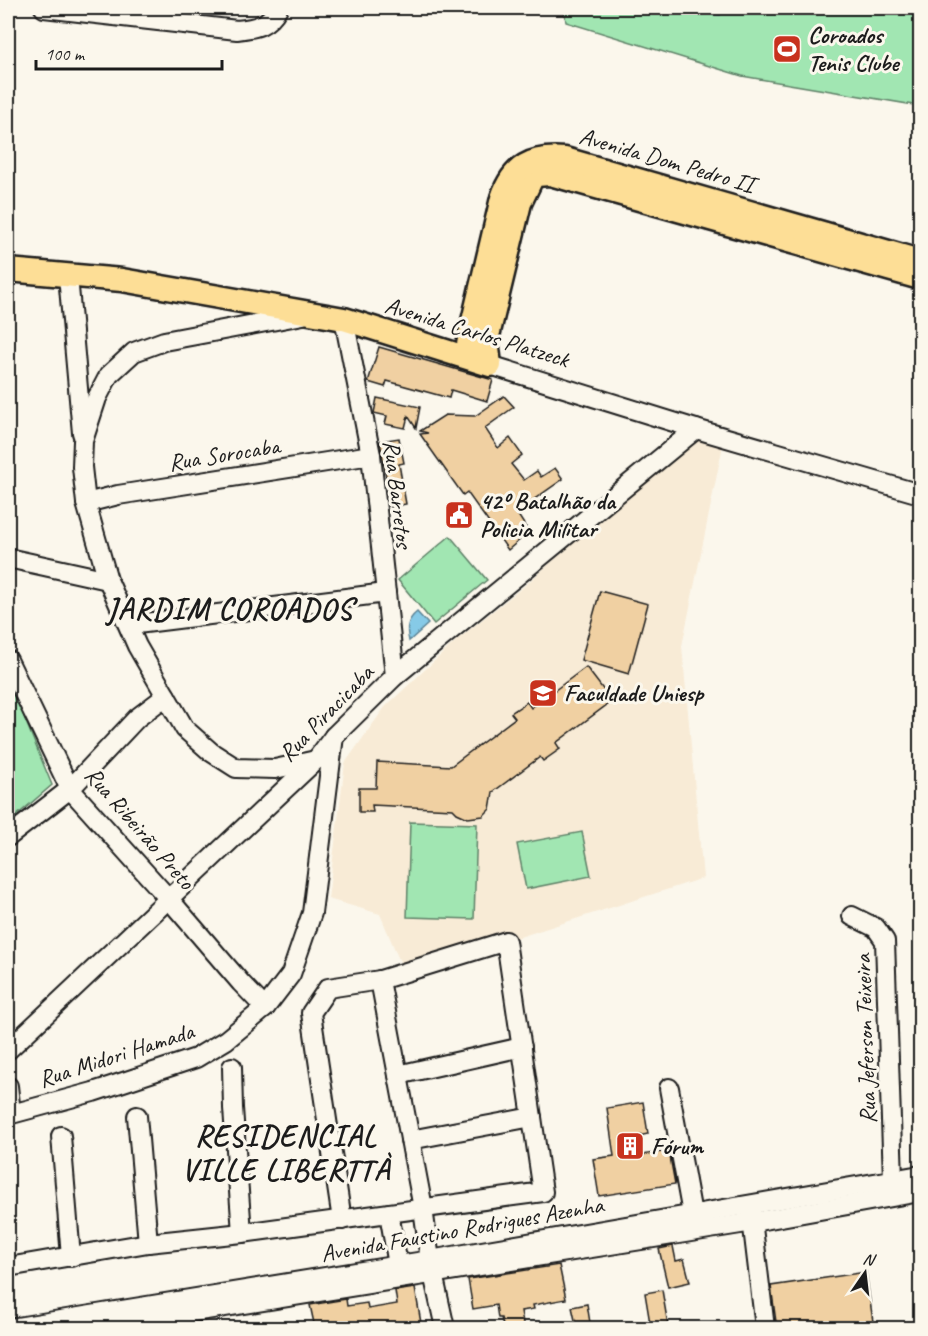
<svg xmlns="http://www.w3.org/2000/svg" width="928" height="1336" font-family="Caveat,sans-serif">
<rect width="100%" height="100%" fill="#fbf7ec"/>
<filter id="ink" filterUnits="userSpaceOnUse"><feTurbulence type="fractalNoise" baseFrequency=".0167" numOctaves="2"/><feDisplacementMap in="SourceGraphic" scale="12" xChannelSelector="R" yChannelSelector="G"/><feConvolveMatrix kernelMatrix="1 2 1 2 8 2 1 2 1" color-interpolation-filters="sRGB"/></filter>
<g filter="url(#ink)">
<!-- built -->
<path fill="#f8ebd6" d="M698 433 723 445 682 646 703 878 405 974 380 914 328 899 345 763 385 707 458 639 523 587Z"/>
<!-- green -->
<g fill="#a1e6b2" stroke="#5e8167" stroke-width="1.5">
<path d="M564 8H920V106L742 76 566 22Z"/>
<path d="M450 536 487 580 434 624 398 580Z"/>
<path d="M8 678 52 785 8 823Z"/>
<path d="M410 822 477 824 474 919 407 917Z"/>
<path d="M582 832 591 876 526 889 517 844Z"/>
</g>
<!-- water -->
<g fill="#86cae7" stroke="#5c8496" stroke-width="1.5">
<path d="M675 8H721L720 15 675 10Z"/>
<path d="M417 612 428 624 409 641C406 628 407 620 417 612Z"/>
</g>
<!-- building -->
<g fill="#f0d0a2" stroke="#1c1c1c" stroke-width="1.5">
<path d="M379 347 493 380 487 401 451 390 449 398 387 381 385 387 368 382Z"/>
<path d="M504 396 514 407 485 428 498 448 510 438 522 455 511 464 524 480 537 471 541 477 555 468 563 479 516 512 529 532 508 550 467 492 463 495 420 434 428 433 420 431 445 415 475 416Z"/>
<path d="M377 398 420 407 416 428 408 416 405 428 385 424 387 416 374 413Z"/>
<path d="M399 438 404 463 399 464 406 504 391 507 380 441Z"/>
<path d="M600 591 648 604 629 674 581 660Z"/>
<path d="M586 667 612 701 556 743 560 749 543 761 540 757 493 792 490 809 483 816 468 818 457 813 453 809 372 805 373 812H359V788H376L377 762 451 766 515 718 511 713 527 702 531 708Z"/>
<path d="M643 1102 648 1134 638 1136 641 1155 669 1151 675 1184 599 1196 593 1159 614 1156 607 1108Z"/>
<path d="M673 1246 676 1261 684 1259 690 1282 668 1287 659 1249Z"/>
<path d="M559 1265 566 1299 533 1305 534 1309 521 1311 524 1329H504L501 1318H498L496 1305 473 1309 468 1279Z"/>
<path d="M866 1272 874 1329H777L771 1286Z"/>
<path d="M415 1288 422 1329H356V1327L334 1329 333 1324 315 1328 310 1305 346 1299 347 1306 367 1303 368 1309 397 1304 395 1291Z"/>
<path d="M662 1290 668 1325 651 1329 645 1293Z"/>
<path d="M587 1304 591 1329H577L572 1307Z"/>
</g>
<g fill="none" stroke-linecap="round" stroke-linejoin="round">
<!-- minor casing -->
<g stroke="#1c1c1c" stroke-width="22">
<g id="minor">
<path d="M44 8 237 30C256 28 268 26 278 8"/>
<path d="M68 276 82 433"/>
<path d="M303 315 164 341 134 352 109 375 97 398 83 441 82 467 86 503 108 580 137 646 185 729 211 752 236 768 275 769 316 760"/>
<path d="M344 319 371 455 395 676"/>
<path d="M490 365 696 429 920 494"/>
<path d="M86 503 118 495 371 455"/>
<path d="M8 558 108 580"/>
<path d="M129 625 386 593"/>
<path d="M8 660 70 789 169 899 241 983 265 1008"/>
<path d="M8 837 70 789 137 718 166 696"/>
<path d="M852 916 876 928 885 941 893 1179"/>
<path d="M8 1050 316 760 334 736 395 676 696 429"/>
<path d="M232 1067 233 1108 242 1233"/>
<path d="M398 1075 522 1047"/>
<path d="M8 1086 11 1113"/>
<path d="M669 1088 694 1225"/>
<path d="M8 1115 93 1092 196 1058 226 1040 265 1008 291 974 312 913 334 736"/>
<path d="M137 1116 148 1243"/>
<path d="M61 1136 71 1257"/>
<path d="M410 1140 532 1117"/>
<path d="M751 1211 765 1328"/>
<path d="M389 1213 398 1265"/>
<path d="M342 1220 311 1013 328 988 380 980 423 1208 430 1260 445 1328"/>
<path d="M8 1267 148 1243 242 1233 543 1192 506 941 380 980"/>
<path d="M11 1328 430 1260 920 1175"/>
<path d="M95 1328 753 1222 920 1192"/>
</g>
</g>
<!-- major casing -->
<g stroke="#1c1c1c" stroke-width="27">
<g id="major">
<path d="M8 270 122 280 344 319 490 365 487 340 520 203 532 178 536 175 550 174 920 278"/>
<path d="M466 356 470 334 502 198C513 166 532 156 565 159L920 261"/>
</g>
</g>
<!-- minor -->
<use href="#minor" stroke="#fbf7ec" stroke-width="18"/>
<!-- major -->
<use href="#major" stroke="#fdde96" stroke-width="22"/>
</g>
</g>
<!-- icons -->
<defs>
<g id="stadium-square" transform="scale(1.5)"><rect x="-9" y="-9" width="18" height="18" rx="4" fill="#c8321e" stroke="#fbf7ec"/><path d="M0-5a6.5 5 0 1 0 0 10a6.5 5 0 1 0 0-10ZM-3.5-1.8h7v3.6h-7Z" fill="#fff"/></g>
<g id="civic-square" transform="scale(1.5)"><rect x="-9" y="-9" width="18" height="18" rx="4" fill="#c8321e" stroke="#fbf7ec"/><path d="M-.6-6.5H3V-4.5H.6V-3L4-1V1h2V6H-6V1h2V-1L-.6-3ZM-1.2 2.5V6h2.4V2.5Z" fill="#fff"/></g>
<g id="university-square" transform="scale(1.5)"><rect x="-9" y="-9" width="18" height="18" rx="4" fill="#c8321e" stroke="#fbf7ec"/><path d="M0-5L7-2L0 1L-7-2ZM-4 1L0 2.5L4 1V4Q0 6-4 4Z" fill="#fff"/></g>
<g id="building-square" transform="scale(1.5)"><rect x="-9" y="-9" width="18" height="18" rx="4" fill="#c8321e" stroke="#fbf7ec"/><path d="M-4-6H4V6H1V3H-1V6H-4ZM-2.5-4.3h1.7v1.8h-1.7ZM.8-4.3h1.7v1.8H.8ZM-2.5-1h1.7V.8h-1.7ZM.8-1h1.7V.8H.8Z" fill="#fff"/></g>
</defs>
<g fill-rule="evenodd">
<use href="#stadium-square" x="787" y="49"/>
<use href="#civic-square" x="459" y="515"/>
<use href="#university-square" x="543" y="693"/>
<use href="#building-square" x="630" y="1146"/>
</g>
<g text-anchor="middle" dominant-baseline="central" stroke-width="6" stroke-linejoin="round" paint-order="stroke">
<!-- poi labels -->
<g font-size="24" font-weight="bold" fill="#1c1c1c" stroke="#fbf7ec" text-anchor="start">
<text x="808" y="35">Coroados<tspan x="808" dy="28">Tenis Clube</tspan></text>
<text x="480" y="501">42º Batalhão da<tspan x="480" dy="28">Policia Militar</tspan></text>
<text x="564" y="693">Faculdade Uniesp</text>
<text x="651" y="1146">Fórum</text>
</g>
<!-- street labels -->
<g font-size="24" fill="#1c1c1c" stroke="#fbf7ec">
<text transform="translate(667 160) rotate(16)">Avenida Dom Pedro II</text>
<text transform="translate(477 332) rotate(17)">Avenida Carlos Platzeck</text>
<text transform="translate(224 454) rotate(-9)">Rua Sorocaba</text>
<text transform="translate(398 494) rotate(83)">Rua Barretos</text>
<text transform="translate(326 713) rotate(-46)">Rua Piracicaba</text>
<text transform="translate(140 828) rotate(49)">Rua Ribeirão Preto</text>
<text transform="translate(865 1039) rotate(-92)">Rua Jeferson Teixeira</text>
<text transform="translate(116 1055) rotate(-18)">Rua Midori Hamada</text>
<text transform="translate(462 1229) rotate(-10)">Avenida Faustino Rodrigues Azenha</text>
</g>
<!-- district labels -->
<g font-size="30" font-weight="bold" letter-spacing="1.5" fill="#1c1c1c" stroke="#fbf7ec">
<text x="230" y="609">JARDIM COROADOS</text>
<text x="286" y="1136">RESIDENCIAL<tspan x="286" dy="34">VILLE LIBERTTÀ</tspan></text>
</g>
</g>
<!-- margin -->
<rect width="928" height="1336" fill="none" stroke="#fbf7ec" stroke-width="30"/>
<rect x="15" y="15" width="898" height="1306" fill="none" stroke="#1c1c1c" stroke-width="2" filter="url(#ink)"/>
<!-- north arrow -->
<g transform="translate(865 1273) rotate(14)" stroke="#fbf7ec" stroke-width="4.5" paint-order="stroke">
<path d="M0-4.5L10 22L0 15L-10 22Z" fill="#1c1c1c"/>
<text y="-9" font-size="16" font-weight="bold" text-anchor="middle" fill="#1c1c1c">N</text>
</g>
<!-- scale -->
<path d="M36 60v9h186v-9" fill="none" stroke="#1c1c1c" stroke-width="3"/>
<text x="45" y="60" font-size="18" fill="#1c1c1c" stroke="#fbf7ec" stroke-width="4.5" paint-order="stroke">100 m</text>
</svg>
